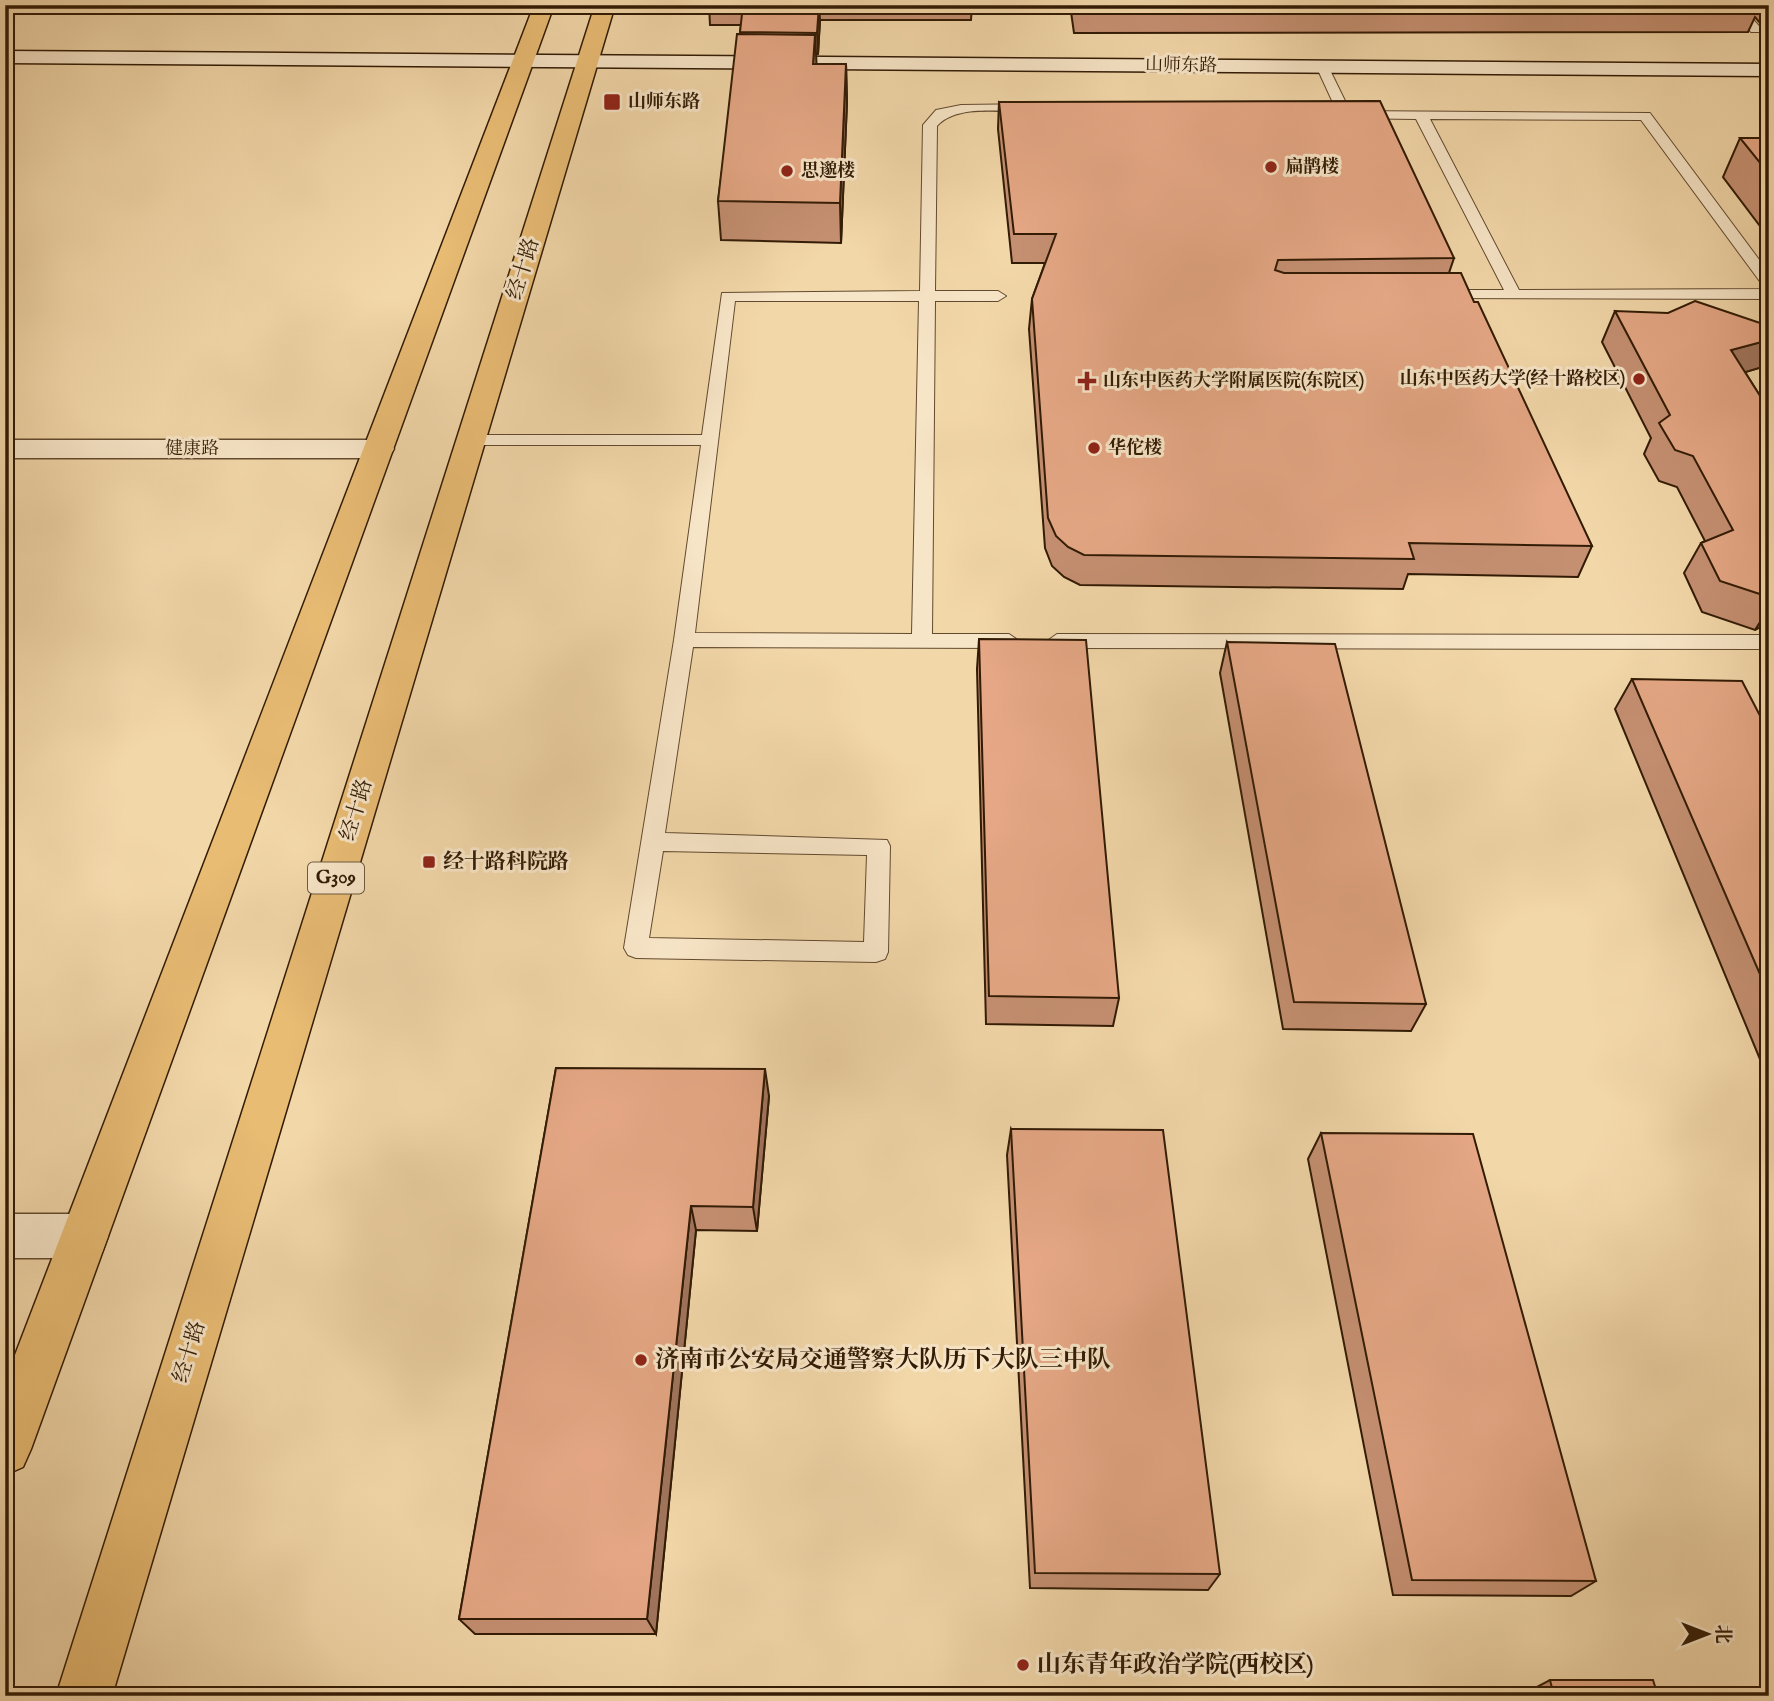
<svg xmlns="http://www.w3.org/2000/svg" width="1774" height="1701" font-family="'IM FELL English','Noto Serif SC',serif">
<rect width="100%" height="100%" fill="#f2d7a9"/>
<filter id="stains"><feTurbulence type="fractalNoise" baseFrequency=".00286" numOctaves="4"/><feColorMatrix values="0 0 0 0 .2 0 0 0 0 .09 0 0 0 0 .02 0 0 0 .5 -.17"/></filter>
<radialGradient id="worn" r=".72"><stop offset=".6" stop-color="#630" stop-opacity="0"/><stop offset="1" stop-color="#630" stop-opacity=".3"/></radialGradient>
<g fill="none" stroke-linecap="round" stroke-linejoin="round">
<!-- lane casing -->
<g stroke="#624a2e" stroke-width="2">
<g id="lane">
<path d="M1727 5H1740L1759 26V32H1751Z"/>
<path d="M1323 64 1329 68 1350 111 1650 113 1769 273V289L1764 287 1641 120 1430 119 1519 290 1769 289V299L1435 298 1433 295 1441 290H1504L1416 119 1340 118 1317 68Z"/>
<path d="M961 105 1030 104 1037 108 1030 112C1002 112 957 104 937 126L935 291H998L1006 296 998 301H935L932 634H1009L1019 641 1009 648 693 647 665 833 887 840 890 846 888 952 885 959 876 962 636 958 628 955 624 948 674 640 701 445H471L462 440 471 435H702L722 293 920 291 923 125 936 110ZM735 301H919L912 634 695 633ZM663 851 867 855 864 942 649 938Z"/>
<path d="M1057 634 1769 635V649L1057 648 1047 641Z"/>
</g>
</g>
<!-- street casing -->
<g stroke="#624a2e" stroke-width="3">
<g id="street">
<path d="M5 440H379L390 443 394 449 390 455 379 458H5Z"/>
<path d="M5 1214H85L102 1220 108 1236 102 1252 85 1258H5Z"/>
</g>
</g>
<!-- secondary casing -->
<g stroke="#321b05" stroke-width="3">
<path id="secondary" d="M5 51 1769 64V76L5 63Z"/>
</g>
<!-- highway casing -->
<g stroke="#321b05" stroke-width="3">
<g id="highway">
<path d="M534 5H554L31 1449 23 1467 5 1475V1381Z"/>
<path d="M595 5H615L112 1696H56Z"/>
</g>
</g>
<!-- lane -->
<use href="#lane" fill="#f7e5c7" fill-rule="evenodd"/>
<!-- street -->
<use href="#street" fill="#f7e5c7" fill-rule="evenodd"/>
<!-- secondary -->
<use href="#secondary" fill="#f7e5c7" fill-rule="evenodd"/>
<!-- highway -->
<use href="#highway" fill="#e9bc74" fill-rule="evenodd"/>
</g>
<!-- wall -->
<g fill="#c59072" stroke="#321b05" stroke-width="2">
<path d="M709 5H972L971 20H820L818 54H816V64H846L847 102 841 243 721 240 718 201 741 25H710Z"/>
<path d="M1070 5H1769V32H1761V24L1755 17 1748 32 1074 33Z"/>
<path d="M999 102 1454 258 1449 273 1592 546 1578 577 1408 574 1403 589 1080 585 1064 577 1052 566 1045 548 1029 329 1032 299 1045 263H1012L998 129Z"/>
<path d="M1740 138H1769V238L1723 177Z"/>
<path d="M1615 311 1769 365 1745 372 1769 410V622L1755 630 1702 612 1684 573 1701 543 1705 541 1677 487 1659 481 1644 454 1651 438 1602 342Z"/>
<path d="M979 639 1119 998 1113 1026 986 1024 977 669Z"/>
<path d="M1227 642 1426 1004 1411 1031 1283 1029 1220 673Z"/>
<path d="M1632 679 1769 733V1081L1615 709Z"/>
<path d="M556 1068 769 1096 757 1231 696 1230 656 1634H475L459 1619Z"/>
<path d="M1011 1129 1220 1574 1208 1590 1030 1588 1007 1155Z"/>
<path d="M1321 1133 1596 1581 1571 1596 1393 1595 1308 1159Z"/>
<path d="M1550 1680 1658 1696H1532L1531 1690Z"/>
</g>
<!-- shaded-wall -->
<g fill="#a0755d" stroke="#321b05" stroke-width="2">
<path d="M819 5 820 20 818 54 817 33Z"/>
<path d="M815 35 817 72 813 64Z"/>
<path d="M846 64 847 102 841 243 840 203Z"/>
<path d="M1769 340V365L1716 381 1731 350Z"/>
<path d="M1769 608V622L1755 630Z"/>
<path d="M765 1069 769 1096 757 1231 753 1207Z"/>
<path d="M691 1206 696 1230 656 1634 647 1619Z"/>
</g>
<!-- building -->
<g fill="#e5a785" stroke="#321b05" stroke-width="2">
<path d="M743 5H819L817 33 740 32Z"/>
<path d="M1075 5H1752L1757 11 1076 12Z"/>
<path d="M737 34 815 35 813 64H846L840 203 718 201Z"/>
<path d="M1380 101 1454 258 1278 260 1275 270 1284 273H1461L1474 302H1478L1592 546 1409 543 1414 559 1084 555 1068 547 1056 536 1048 518 1032 299 1056 234H1014L999 102Z"/>
<path d="M1740 138H1769V174Z"/>
<path d="M1695 301 1769 326V340L1731 350 1769 410V597L1720 581 1701 543 1733 530 1693 456 1675 450 1659 423 1670 415 1615 311 1668 313Z"/>
<path d="M979 639 1086 640 1119 998 989 996Z"/>
<path d="M1227 642 1335 644 1426 1004 1294 1002Z"/>
<path d="M1632 679 1742 681 1769 733V995Z"/>
<path d="M556 1068 765 1069 753 1207 691 1206 647 1619H459Z"/>
<path d="M1011 1129 1163 1130 1220 1574 1035 1573Z"/>
<path d="M1321 1133 1473 1134 1596 1581 1412 1580Z"/>
<path d="M1550 1680H1653L1658 1696H1554Z"/>
</g>
<!-- markers -->
<g fill="#8f2418" stroke="#f7e5c7" stroke-width="2.5">
<rect x="603" y="93" width="18" height="18" rx="3.5"/>
<circle cx="1271" cy="167" r="7"/>
<circle cx="787" cy="171" r="7"/>
<circle cx="1639" cy="379" r="7"/>
<path d="M1083.5 370.5h7v7h7v7h-7v7h-7v-7h-7v-7h7z"/>
<circle cx="1094" cy="448" r="7"/>
<rect x="422" y="855" width="14" height="14" rx="3.5"/>
<circle cx="641" cy="1360" r="7"/>
<circle cx="1023" cy="1665" r="7"/>
</g>
<g text-anchor="middle" dominant-baseline="central" stroke-width="6" stroke-linejoin="round" paint-order="stroke">
<!-- far-street labels -->
<g font-size="18" fill="#321b05" stroke="#f7e5c7">
<text transform="translate(1181 66) rotate(1)">山师东路</text>
<text x="192" y="449">健康路</text>
</g>
<!-- far-poi labels -->
<g font-size="18" font-weight="bold" fill="#321b05" stroke="#f7e5c7" text-anchor="start">
<text x="628" y="102">山师东路</text>
<text x="1285" y="167">扁鹊楼</text>
<text x="801" y="171">思邈楼</text>
<text x="1625" y="379" text-anchor="end">山东中医药大学(经十路校区)</text>
<text x="1103" y="381">山东中医药大学附属医院(东院区)</text>
<text x="1108" y="448">华佗楼</text>
</g>
<!-- shield labels -->
<rect fill="#f7e5c7" stroke="#6d583f" stroke-width="2" x="308" y="862.5" width="56" height="31" rx="5"/>
<g font-size="19" font-weight="bold" fill="#321b05">
<text x="336" y="878">G309</text>
</g>
<!-- street labels -->
<g font-size="21" fill="#321b05" stroke="#f7e5c7">
<text transform="translate(524 269) rotate(-73)">经十路</text>
<text transform="translate(357 810) rotate(-73)">经十路</text>
<text transform="translate(190 1352) rotate(-73)">经十路</text>
</g>
<!-- poi labels -->
<g font-size="21" font-weight="bold" fill="#321b05" stroke="#f7e5c7" text-anchor="start">
<text x="443" y="862">经十路科院路</text>
</g>
<!-- near-poi labels -->
<g font-size="24" font-weight="bold" fill="#321b05" stroke="#f7e5c7" text-anchor="start">
<text x="655" y="1360">济南市公安局交通警察大队历下大队三中队</text>
<text x="1037" y="1665">山东青年政治学院(西校区)</text>
</g>
</g>
<!-- margin -->
<rect width="1774" height="1701" fill="none" stroke="#f2d7a9" stroke-width="28"/>
<rect x="7" y="7" width="1760" height="1687" fill="none" stroke="#321b05" stroke-width="3.5"/>
<rect x="14" y="14" width="1746" height="1673" fill="none" stroke="#321b05" stroke-width="2"/>
<!-- north arrow -->
<g transform="translate(1707 1634) rotate(90)" stroke="#f7e5c7" stroke-width="5" paint-order="stroke">
<path d="M0-5L12 26L0 18L-12 26Z" fill="#321b05"/>
<text y="-10" font-size="19" font-weight="bold" text-anchor="middle" fill="#321b05">北</text>
</g>
<rect width="100%" height="100%" filter="url(#stains)"/>
<rect width="100%" height="100%" fill="url(#worn)"/>
</svg>
